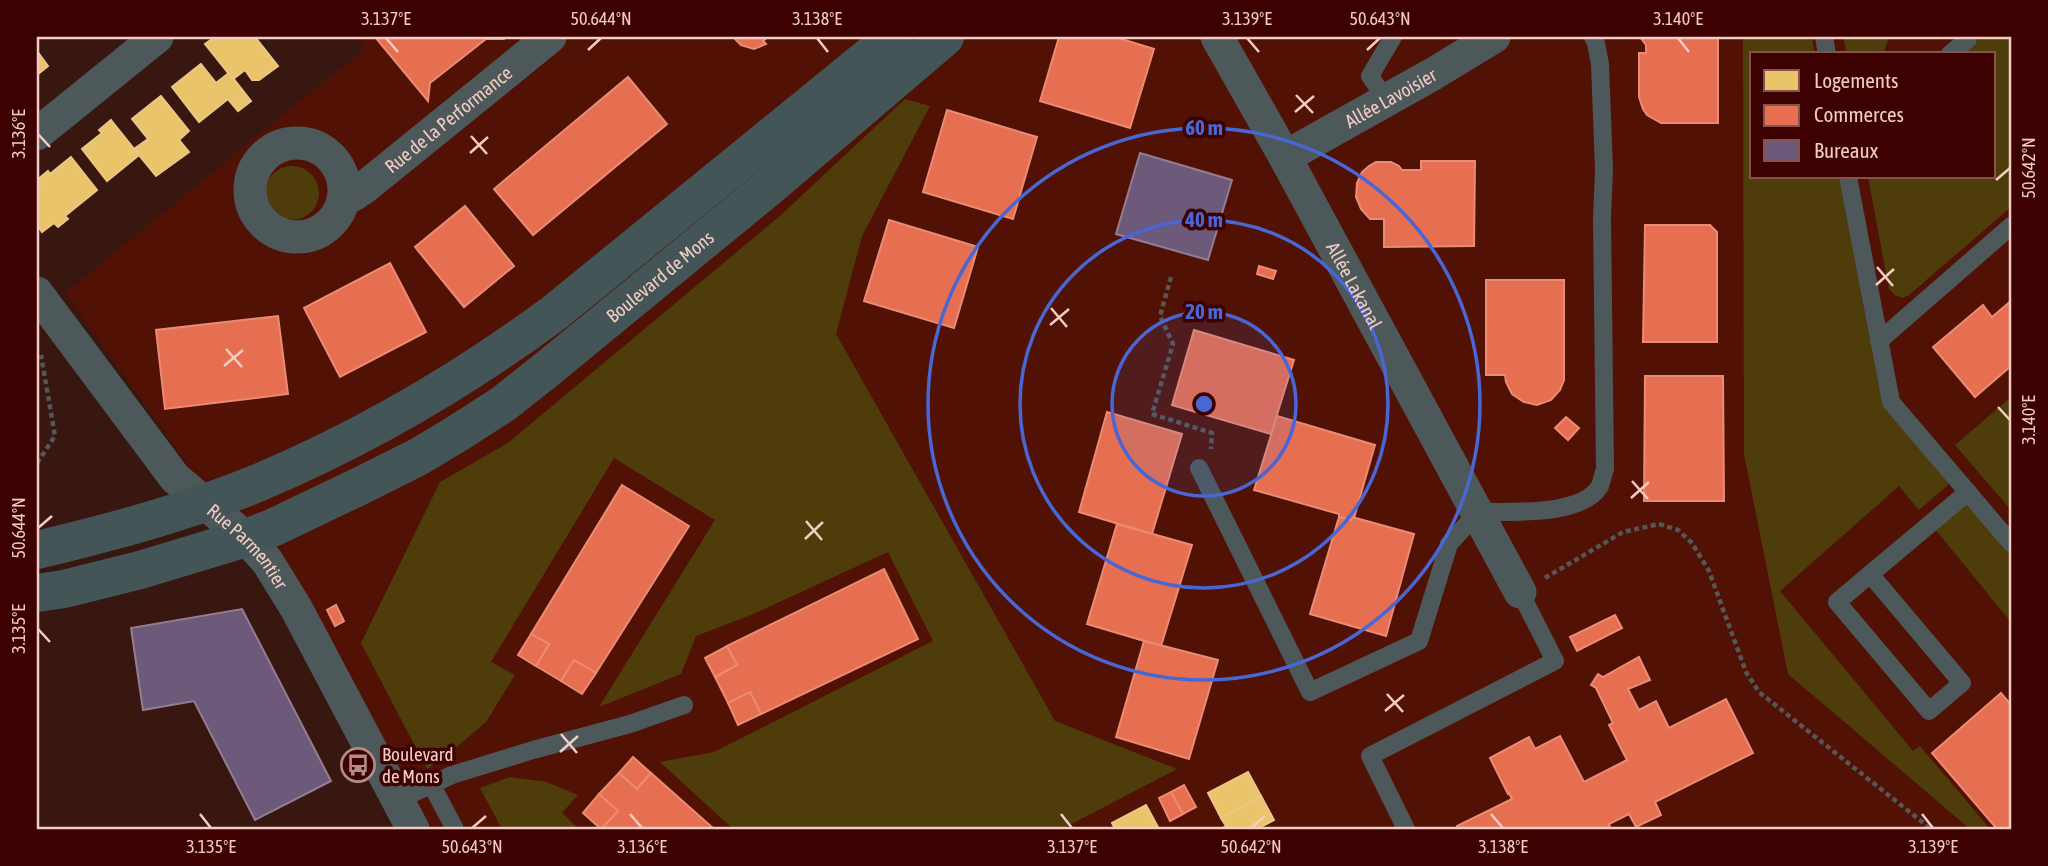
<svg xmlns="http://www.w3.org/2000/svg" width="2048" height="866" font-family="'Asap Condensed',sans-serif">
<rect width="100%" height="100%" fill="#381711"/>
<!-- built -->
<path fill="#511205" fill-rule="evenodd" d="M357 37H2011V829H394L259 564 65 293 365 48ZM1752 54H1994V177H1752Z"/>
<!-- green -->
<g fill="#4e3d0a">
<path d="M1743 37H1812L1815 54H1752V177H1839L1878 383 1886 405 1947 476 1948 485 1919 510 1899 486 1780 591 1913 751 1920 746 1990 829H1970L1788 674 1744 454Z"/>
<path d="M1843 37H1889L1883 54H1847Z"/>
<path d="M1982 37H2011V155L2010 156 2011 158V207L1909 295 1902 298 1895 295 1889 289 1868 177H1994V54H1961Z"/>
<path d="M905 99 930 106 862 236 836 334 1055 721 1177 769 1062 829H733L660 762 714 752 933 641 888 552 751 615 696 636 681 674 599 707 715 520 614 458 491 662 515 675 486 722 444 758 427 769 361 643 440 482 508 443 781 215Z"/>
<circle cx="292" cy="193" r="27"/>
<path d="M2011 397V510L1955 445Z"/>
<path d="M1966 505 1973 507 2011 552V622L1935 529Z"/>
<path d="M510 777 547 782 578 795 562 813 579 829H502L480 788Z"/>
</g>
<!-- homes -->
<g fill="#e9c46a" stroke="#ecc685" stroke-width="2">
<path d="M215 37H255L278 66 259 80H252L245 70 233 79 205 44Z"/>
<path d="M37 51 48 66 37 75Z"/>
<path d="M201 64 216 83 229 73 251 101 238 111 228 99 199 122 172 87Z"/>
<path d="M161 96 189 131 179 140 189 152 156 176 134 149 148 139 132 119Z"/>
<path d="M111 120 139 155 107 181 82 149 102 133 99 130Z"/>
<path d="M71 157 97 190 65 216 68 219 58 227 54 223 42 232 38 226 37 228V186L40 184 37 180 48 171 50 174Z"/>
<path d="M1248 772 1261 796 1221 818 1208 793Z"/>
<path d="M1261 796 1274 820 1257 829H1221L1226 826 1221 818Z"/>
<path d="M1146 805 1159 829H1115L1112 823Z"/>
</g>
<!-- shops -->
<g fill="#e76f51" stroke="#eb8b73" stroke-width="2">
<path d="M375 37H501L503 39H486L430 83 428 101Z"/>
<path d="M738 37H768L763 41 766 44 754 49 741 45 735 39Z"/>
<path d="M1059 37H1115L1154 49 1130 128 1040 101Z"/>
<path d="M1640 37H1718V123H1661L1647 115 1643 109 1639 97V53H1646V45Z"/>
<path d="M628 77 667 124 533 235 494 189Z"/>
<path d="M947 110 1037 137 1013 219 923 192Z"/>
<path d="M1421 161H1475L1474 246 1384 247V219H1370L1361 209 1356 197 1357 183 1362 172 1369 166 1376 162H1391L1399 166 1402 170H1421Z"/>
<path d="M465 206 514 266 464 307 415 247Z"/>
<path d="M889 220 978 247 954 328 864 301Z"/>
<path d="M1645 225H1710L1717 232V342H1643Z"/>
<path d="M390 263 426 332 340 377 304 308Z"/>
<path d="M1259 266 1276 271 1273 279 1257 274Z"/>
<path d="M1486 280H1564V380L1560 390 1551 400 1537 405 1524 402 1512 394 1506 382 1505 375H1486Z"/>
<path d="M2011 301V366L1975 397 1933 347 1983 305 1992 317Z"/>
<path d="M278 316 288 394 165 409 156 330Z"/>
<path d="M1194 330 1294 360 1271 434 1172 405Z"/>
<path d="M1645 376H1723L1724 501H1644Z"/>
<path d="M1107 412 1182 434 1152 534 1079 512Z"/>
<path d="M1277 416 1375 445 1354 518 1352 517 1351 520 1339 517V514L1254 490Z"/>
<path d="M1566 417 1579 428 1568 440 1555 428Z"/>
<path d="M622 485 689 526 596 673 574 660 561 681 536 666 549 644 531 634Z"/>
<path d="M1339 517 1351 520 1352 517 1414 534 1386 636 1310 614Z"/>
<path d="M1117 524 1192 545 1161 646 1087 624Z"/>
<path d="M884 569 918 639 761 714 750 692 728 703 715 677 737 665 727 646Z"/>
<path d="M336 605 344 621 335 626 327 610Z"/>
<path d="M1615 615 1622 628 1577 651 1570 637Z"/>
<path d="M531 634 549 644 536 666 518 655Z"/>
<path d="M1144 641 1218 660 1189 759 1116 737Z"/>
<path d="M727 646 737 665 715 677 705 658Z"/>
<path d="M1639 657 1650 680 1628 689 1639 710 1656 701 1669 728 1726 699 1753 753 1655 802 1661 815 1636 827 1629 814 1609 824 1610 827 1606 829H1458L1457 826 1512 799 1509 793 1508 794 1490 758 1529 737 1535 749 1560 736 1584 782 1627 760 1609 725 1613 723 1596 688 1591 685 1598 674 1603 677Z"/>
<path d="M574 660 596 673 582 694 561 681Z"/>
<path d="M750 692 761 714 738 725 728 703Z"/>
<path d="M2001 693 2011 705V829H1997L1932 753Z"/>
<path d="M633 757 651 773 637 789 619 773Z"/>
<path d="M619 773 637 789 651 773 714 829H601L618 811 599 794Z"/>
<path d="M1184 785 1196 807 1183 814 1171 792Z"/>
<path d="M1171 792 1183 814 1170 821 1159 798Z"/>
<path d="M599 794 618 811 601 829 583 813Z"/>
</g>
<!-- offices -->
<g fill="#6d597a" stroke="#957c90" stroke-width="2">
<path d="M1140 153 1232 180 1208 260 1116 234Z"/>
<path d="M242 609 331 781 255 820 194 701 143 710 131 628Z"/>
</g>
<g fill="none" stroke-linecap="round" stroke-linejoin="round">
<!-- path -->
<g stroke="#555757" stroke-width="4.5" stroke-dasharray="5 3.5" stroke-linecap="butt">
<path d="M1171 277 1160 316 1173 344 1152 414 1212 433 1211 449"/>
<path d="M37 463 55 436 41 355"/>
<path d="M1545 578 1623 532 1659 524 1678 530 1692 543 1709 571 1746 672 1759 692 1931 829"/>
</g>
<!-- service -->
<g stroke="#4d585a" stroke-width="18">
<path d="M1824 37 1827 54"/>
<path d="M1950 54 1968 39"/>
<path d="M1387 101 1370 76 1393 37"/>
<path d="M1848 177 1891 402 2011 543"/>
<path d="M1879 341 2011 226"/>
<path d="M1199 468 1310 692 1419 641 1449 544 1478 512C1511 511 1581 517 1600 486 1602 481 1603 474 1605 469L1602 218 1604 170 1600 64 1596 43 1593 37"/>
<path d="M1870 574 1962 683 1929 711 1837 602 1968 492"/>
<path d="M431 784 455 829"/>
<path d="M398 800 452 775 533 750 630 724 684 705"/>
<path d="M1406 829 1370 756 1555 661 1520 592"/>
</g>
<!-- minor -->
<g stroke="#4d585a" stroke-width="33">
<path id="s1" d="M1217 37 1285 157 1520 592"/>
<path d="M37 134 157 37"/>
<circle cx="297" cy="190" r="47"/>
<path id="s2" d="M1285 157 1433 74 1494 37"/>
<path id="s3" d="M344 197 353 195 365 187 550 37"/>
<path id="s4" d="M37 293 175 478 246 538 267 561 296 608 413 829"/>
</g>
<!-- secondary -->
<g stroke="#445558" stroke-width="38">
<path d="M37 550C112 532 188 512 260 482 364 438 463 380 554 313L893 37"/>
<path id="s5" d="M37 593 64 589 140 570 246 538 272 528 358 487 418 457 458 433 503 404 546 370 769 187 945 37"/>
</g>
</g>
<!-- ticks -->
<path fill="none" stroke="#f3ccc3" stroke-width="2.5" d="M386 38 398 52M817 38 828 52M1247 38 1259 52M1678 38 1689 52M588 50 601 38M1367 50 1380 38M1296 95 1313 113M1295 112 1314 96M38 134 50 147M471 136 487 154M470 153 488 137M1996 180 2010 168M1877 267 1893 286M1876 285 1894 269M1051 308 1067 327M1050 325 1069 309M226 349 242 367M224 366 243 350M1998 407 2010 420M1632 481 1648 499M1631 498 1649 482M806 521 822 540M38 528 52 516M805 539 823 522M38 629 50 642M1387 694 1403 712M1385 711 1404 695M561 734 577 753M560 752 578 736M200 814 211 828M630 814 642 828M1061 814 1072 828M1491 814 1503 828M1922 814 1933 828M472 828 486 816M1251 828 1265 816"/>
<!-- distance rings -->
<circle cx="1204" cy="404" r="92" fill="#4867d4" fill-opacity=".12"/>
<g fill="none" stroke="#4867d4" stroke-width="3.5">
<circle cx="1204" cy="404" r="92"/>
<circle cx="1204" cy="404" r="184"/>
<circle cx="1204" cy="404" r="276"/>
</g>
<!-- icons -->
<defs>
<g id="bus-ring" transform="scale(1.75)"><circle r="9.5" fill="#3c0100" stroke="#b28d85" stroke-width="1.5"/><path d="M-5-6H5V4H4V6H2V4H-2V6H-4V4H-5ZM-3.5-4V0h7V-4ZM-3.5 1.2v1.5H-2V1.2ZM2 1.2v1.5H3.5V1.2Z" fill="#b28d85"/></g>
</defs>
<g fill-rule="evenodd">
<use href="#bus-ring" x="358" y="765"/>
</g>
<g text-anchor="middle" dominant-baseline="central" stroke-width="7" stroke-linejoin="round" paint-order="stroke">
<!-- street labels -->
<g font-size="19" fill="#f3ccc3" stroke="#3c0100">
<text stroke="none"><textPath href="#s2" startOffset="121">Allée Lavoisier</textPath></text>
<text stroke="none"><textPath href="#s3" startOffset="131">Rue de la Performance</textPath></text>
<text stroke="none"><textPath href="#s5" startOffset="709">Boulevard de Mons</textPath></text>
<text stroke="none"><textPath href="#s1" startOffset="284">Allée Lakanal</textPath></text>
<text stroke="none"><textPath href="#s4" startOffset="331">Rue Parmentier</textPath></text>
</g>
<!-- poi labels -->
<g font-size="19" fill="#f3ccc3" stroke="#3c0100" text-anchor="start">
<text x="382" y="754">Boulevard<tspan x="382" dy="22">de Mons</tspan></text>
</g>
</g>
<circle cx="1204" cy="404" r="10" fill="#4867d4" stroke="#3c0100" stroke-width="3.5"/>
<g font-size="21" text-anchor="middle" font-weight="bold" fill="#4867d4" stroke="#3c0100" stroke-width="7" stroke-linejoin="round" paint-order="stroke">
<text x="1204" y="135">60 m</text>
<text x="1204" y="227">40 m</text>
<text x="1204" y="319">20 m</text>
</g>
<!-- border -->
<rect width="2048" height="866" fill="none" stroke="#3c0100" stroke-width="77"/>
<!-- legend -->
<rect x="1750" y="52" width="245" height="126" fill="#3c0100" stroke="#85524e" stroke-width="2"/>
<rect x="1764" y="70" width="35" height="21" fill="#e9c46a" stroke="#85524e" stroke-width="2"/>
<text x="1814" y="88" font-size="21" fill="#f3ccc3">Logements</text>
<rect x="1764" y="105" width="35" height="21" fill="#e76f51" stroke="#85524e" stroke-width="2"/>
<text x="1814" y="122" font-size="21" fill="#f3ccc3">Commerces</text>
<rect x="1764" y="140" width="35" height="21" fill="#6d597a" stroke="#85524e" stroke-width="2"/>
<text x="1814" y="158" font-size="21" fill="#f3ccc3">Bureaux</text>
<rect x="38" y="38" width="1972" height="790" fill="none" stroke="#f3ccc3" stroke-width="2.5"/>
<g font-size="18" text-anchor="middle" fill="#f3ccc3">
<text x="386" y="25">3.137°E</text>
<text x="601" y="25">50.644°N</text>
<text x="817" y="25">3.138°E</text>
<text x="1247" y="25">3.139°E</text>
<text x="1380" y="25">50.643°N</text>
<text x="1678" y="25">3.140°E</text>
<text transform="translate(19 134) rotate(-90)" y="6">3.136°E</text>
<text transform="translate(2029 168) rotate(-90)" y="6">50.642°N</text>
<text transform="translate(2029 420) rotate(-90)" y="6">3.140°E</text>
<text transform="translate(19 528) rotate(-90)" y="6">50.644°N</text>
<text transform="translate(19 629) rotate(-90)" y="6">3.135°E</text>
<text x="211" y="853">3.135°E</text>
<text x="472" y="853">50.643°N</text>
<text x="642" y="853">3.136°E</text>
<text x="1072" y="853">3.137°E</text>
<text x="1251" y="853">50.642°N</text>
<text x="1503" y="853">3.138°E</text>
<text x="1933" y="853">3.139°E</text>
</g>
</svg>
